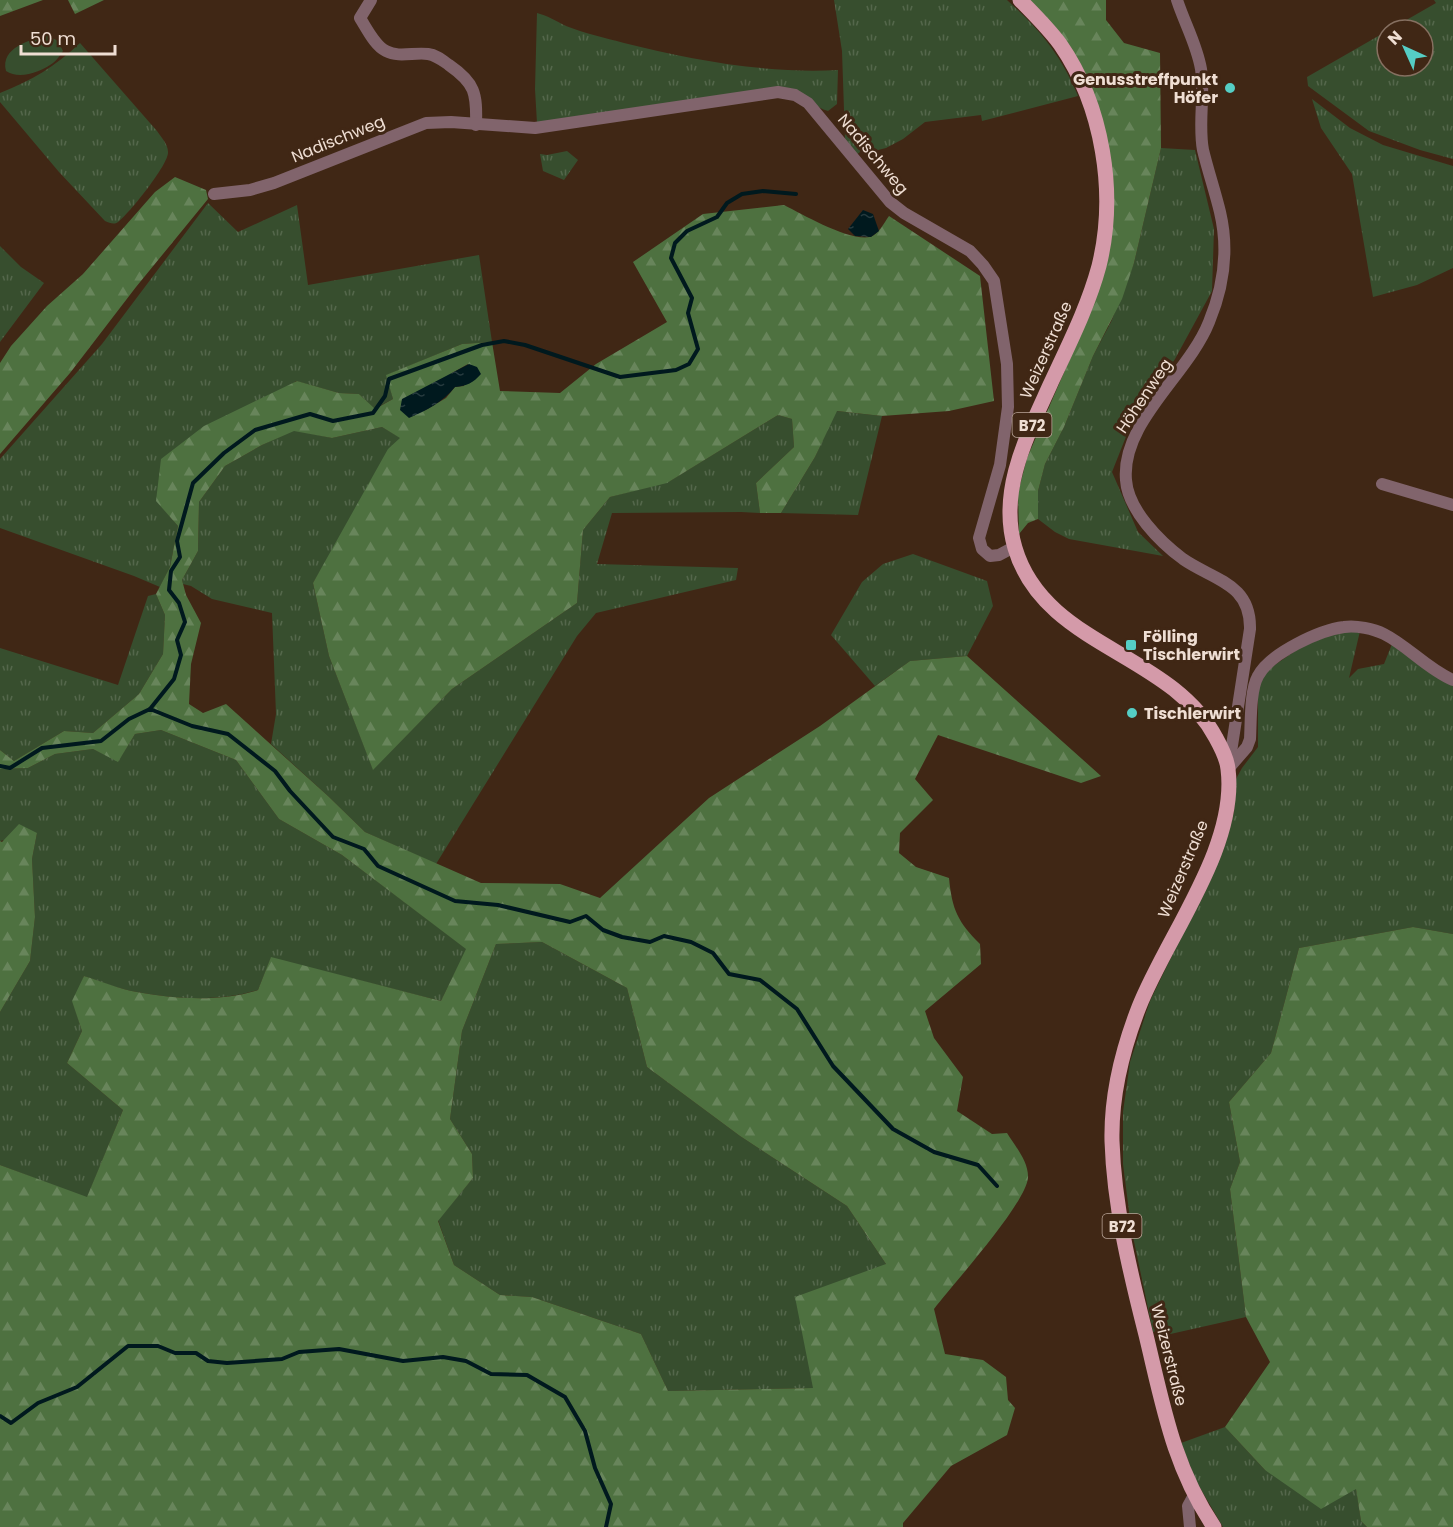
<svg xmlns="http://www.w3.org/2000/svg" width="1453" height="1527" font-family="Poppins,sans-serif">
<defs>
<pattern id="grass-tufts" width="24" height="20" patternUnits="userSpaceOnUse" patternTransform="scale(1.5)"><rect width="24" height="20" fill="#374e2e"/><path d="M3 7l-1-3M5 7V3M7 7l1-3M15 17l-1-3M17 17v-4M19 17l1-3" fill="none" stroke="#54674b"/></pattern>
<pattern id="forest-firs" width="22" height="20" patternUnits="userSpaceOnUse" patternTransform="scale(1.5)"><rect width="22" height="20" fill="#4e7140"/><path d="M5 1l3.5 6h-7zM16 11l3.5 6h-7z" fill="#68855b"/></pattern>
<pattern id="water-ripples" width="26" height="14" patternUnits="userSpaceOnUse" patternTransform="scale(1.5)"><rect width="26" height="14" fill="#00191e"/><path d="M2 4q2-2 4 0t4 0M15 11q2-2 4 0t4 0" fill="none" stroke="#263a3e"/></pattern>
</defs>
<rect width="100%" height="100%" fill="#402715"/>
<!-- grass -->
<g fill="url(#grass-tufts)">
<path d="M834 0H1007C1040 30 1061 55 1078 96L982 121 981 115 925 122 903 139 886 148 878 150 860 152 856 155 845 139 842 51Z"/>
<path d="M1434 0H1453V159L1420 150 1369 131 1308 86 1307 77 1387 31V66H1423V30H1389L1436 3Z"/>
<path d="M537 13C548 16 556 21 566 26 584 33 605 38 624 43 691 60 768 74 838 70L837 104 828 111C816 108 805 95 792 90L537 123 535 89Z"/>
<path d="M80 43 157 131C161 137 168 144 168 152 169 164 129 214 118 222 114 225 110 223 105 221L59 172 0 102V93C31 81 56 66 80 43Z"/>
<path d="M1312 99 1350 128 1383 145 1453 166V268L1417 285 1373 297 1352 174 1321 128Z"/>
<path d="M1161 148 1195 150 1214 229 1212 291 1175 359 1131 424 1112 472 1138 532 1163 556 1069 539 1055 532 1038 519V491L1045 464 1064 427 1093 356 1111 322 1134 263Z"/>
<path d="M567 151 578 160 564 180 543 171 540 154 547 155Z"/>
<path d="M208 203 238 232 297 205 308 285 479 255 492 342 462 344 387 375 393 399 374 409 359 394 339 393 296 381 157 501 178 526 170 567 160 587 134 576 0 528V459L102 344Z"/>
<path d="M0 246 21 267 44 283 0 342Z"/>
<path d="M836 411 882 416 858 515 781 513 815 457Z"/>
<path d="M778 415 792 419 794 447 756 483 760 513 741 512 612 513 597 564 738 568 736 580 596 613 577 636 436 864 365 832 328 796 271 744 276 714 272 613 212 599 191 586 183 584 182 580 198 551 199 502 225 466 262 445 294 430 332 438 382 427 401 438 313 583 329 656 373 769 452 689 577 603 583 530 610 497 670 481Z"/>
<path d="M913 554 987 581 993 606 967 656 910 661 875 686 831 635 862 582 883 564Z"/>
<path d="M156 594 165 615 163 654 139 694 93 733 64 731 14 761 0 750V648L118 685 148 596Z"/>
<path d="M1360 631 1349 678 1358 669 1384 664 1392 644 1453 684V934L1413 927 1299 948 1271 1053 1229 1102 1240 1162 1230 1189 1246 1317 1166 1335 1165 1330 1153 1332 1131 1227 1123 1164V1112L1130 1062 1150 1001 1224 848 1234 812 1236 779 1242 768 1258 747V689L1266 671 1301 647 1338 632Z"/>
<path d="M161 730 236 760 279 819 342 855 467 949 441 1001 271 958 258 990C220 1002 176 999 137 992 119 989 101 982 84 976L74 1005 82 1031 67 1063 123 1110 87 1198 0 1165V1012L30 961 35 917 32 859 37 833 0 841V769L28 768 55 754 93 749 118 761 135 734Z"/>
<path d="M542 942 627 988 647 1067 740 1136 847 1206 886 1264 813 1388 668 1391 641 1334 532 1297 500 1295 454 1265 438 1220 473 1178 472 1154 450 1119 462 1031 496 944Z"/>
<path d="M1225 1427 1265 1470 1356 1488 1361 1521 1367 1527H1223L1196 1481 1181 1443Z"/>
</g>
<!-- forest -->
<g fill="url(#forest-firs)" fill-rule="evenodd">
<path d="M0 0H43L0 16Z"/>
<path d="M68 0H104L75 14Z"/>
<path d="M1028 0H1106V20L1124 43 1160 53 1161 148 1134 263 1122 299 1093 356 1064 427 1045 464 1038 491V519L1028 523 1019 534 1018 493 1027 458 1072 354 1104 272 1102 127Z"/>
<path d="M175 177 206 190 208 199 136 287 70 373 0 454V363L11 346 47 306 83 274 155 192Z"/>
<path d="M784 205C804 215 848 241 870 237 878 235 884 223 889 216L980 276 994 401 949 411 882 416 837 411 815 457 781 513H760L756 483 794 447 792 419 778 415 667 483 610 497 583 530 577 603 452 689 373 770 329 656 313 583 388 449 400 438 382 427 332 438 294 431 262 445 225 466 199 502 198 551 182 580 186 595 201 623 191 664 189 704 203 713 226 704 328 796 365 832 481 883 560 884 600 898 709 798 820 726 910 661 967 656 1101 776 1081 783 938 735 915 779 933 800 900 833 899 853 916 867 949 878C952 910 958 922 980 944L981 964 925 1011 934 1038 963 1077 957 1111 992 1134 1007 1133C1015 1146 1029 1162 1028 1178 1025 1205 953 1284 934 1309L945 1354 983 1360 1006 1377 1008 1400 1015 1408 1007 1435 951 1466 903 1523V1527H0V1165L87 1197 123 1110 67 1063 82 1031 72 1001 84 976C101 981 119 989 137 992 175 999 221 1002 258 990L271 957 441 1001 466 949 342 855 279 819 236 760 161 730 135 734 118 762 93 749 55 754 28 768 0 769V750L14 761 64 731 93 733 139 694 163 654 165 615 156 594 170 567 178 526 156 501 161 459 204 426 297 381 339 393 359 394 375 409 393 399 386 375 462 344 492 342 500 391 560 393 596 364 667 322 633 262 703 214ZM468 364 464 386 455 387 446 398 424 411 452 373ZM542 942 627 988 647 1067 740 1136 847 1206 886 1264 795 1297 813 1388 668 1391 641 1334 532 1297 500 1295 454 1265 438 1221 473 1178 472 1154 450 1119 462 1031 496 944Z"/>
<path d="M19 824 37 833 32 859 35 917 30 961 0 1012V841L2 842Z"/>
<path d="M1413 927 1453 934V1527H1367L1361 1521 1356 1489 1321 1509 1265 1470 1225 1427 1270 1362 1246 1317 1230 1189 1240 1162 1229 1102 1271 1053 1299 948Z"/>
</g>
<!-- pitch -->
<path fill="#374e2e" d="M47 35 58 41 63 51C60 55 57 60 53 63 41 72 19 80 6 71 0 47 31 40 47 35Z"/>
<!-- water -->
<g fill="url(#water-ripples)">
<path d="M863 210 873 214 879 231 871 237 855 236 848 229Z"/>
<path d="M469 364 477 367 481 374C473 383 467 386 455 387 443 402 427 410 409 418L400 410 402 399Z"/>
</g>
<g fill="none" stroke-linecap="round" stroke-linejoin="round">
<!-- stream -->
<g stroke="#00191e" stroke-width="4">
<path d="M150 709 174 679 181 655 177 640 185 622 179 603 169 590 171 571 180 557 177 541 193 483 224 453 255 430 310 414 333 421 373 413 385 396 389 379 482 345 504 341 525 345 620 377 676 370 689 364 698 349 688 313 692 298 671 258 675 243 687 231 717 217 727 203 742 194 763 191 796 194"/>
<path d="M0 766 10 768 42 748 101 741 129 719 150 709 192 726 228 734 275 771 290 791 333 837 364 849 378 866 455 901 498 905 570 922 586 916 603 930 622 937 650 942 664 936 691 942 713 953 729 974 760 980 797 1009 833 1066 893 1129 934 1152 978 1165 997 1186"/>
<path d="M0 1416 11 1423 38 1403 77 1387 128 1346H158L175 1353H196L208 1361 227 1363 282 1359 299 1352 339 1349 403 1361 443 1357 466 1361 491 1374 527 1375 565 1397 585 1431 595 1468 611 1504 606 1527"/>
</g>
<!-- minor -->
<g stroke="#81646c" stroke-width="12">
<path d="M371 0 360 18C367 29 375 46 386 51 399 58 414 52 428 54 436 55 442 60 449 65 475 83 477 93 476 125"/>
<path d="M1177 0C1184 22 1197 45 1201 69 1205 95 1198 124 1203 150 1208 171 1215 191 1220 212 1229 250 1224 286 1209 322 1188 375 1121 422 1126 480 1128 510 1160 542 1183 559 1213 580 1251 583 1250 629L1229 765"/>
<path d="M214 194 250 190 274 183 426 123 451 122 535 128 778 92 795 95 808 103 890 202 904 213 970 251 983 265 994 281 1007 364 1008 407 1000 465 979 538 982 549 990 556 999 555 1014 547"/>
<path d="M1382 484 1453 505"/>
<path d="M1228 769 1247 747 1250 739C1251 722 1250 690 1258 676 1270 653 1320 630 1344 627 1356 625 1374 629 1384 634 1408 646 1427 669 1453 680"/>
<path d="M1190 1527 1188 1506 1194 1495"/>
</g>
<!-- major -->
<path stroke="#d49aa9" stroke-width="15" d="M1020 0C1034 14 1048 28 1060 44 1103 106 1117 193 1099 266 1088 307 1068 346 1050 385 1027 436 998 491 1015 548 1044 647 1171 652 1216 738 1221 747 1227 758 1228 769 1238 847 1167 936 1139 1007 1123 1048 1111 1096 1112 1141 1114 1206 1130 1272 1146 1335 1163 1405 1173 1466 1214 1527"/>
</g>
<!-- markers -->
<g fill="#55cec5" stroke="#402715" stroke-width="2">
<circle cx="1230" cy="88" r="6"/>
<rect x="1125" y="639" width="12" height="12" rx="3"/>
<circle cx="1132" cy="713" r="6"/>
</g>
<g text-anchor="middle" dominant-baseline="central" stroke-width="6" stroke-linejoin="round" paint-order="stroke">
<!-- shield labels -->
<g fill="#402715" stroke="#baa79a" stroke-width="1.5">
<rect x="1012.5" y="413" width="39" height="24" rx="4.5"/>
<rect x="1102.5" y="1214" width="39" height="24" rx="4.5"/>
</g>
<g font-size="15" font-weight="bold" fill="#efded3">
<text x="1032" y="425">B72</text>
<text x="1122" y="1226">B72</text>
</g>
<!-- poi labels -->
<g font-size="16" font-weight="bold" fill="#efded3" stroke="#402715" text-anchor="start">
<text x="1218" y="79" text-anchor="end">Genusstreffpunkt<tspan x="1218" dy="18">Höfer</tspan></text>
<text x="1143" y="636">Fölling<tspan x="1143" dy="18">Tischlerwirt</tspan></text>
<text x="1144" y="713">Tischlerwirt</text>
</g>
<!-- street labels -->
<g font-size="16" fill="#efded3" stroke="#402715">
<text transform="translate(338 139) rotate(-22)">Nadischweg</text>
<text transform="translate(873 154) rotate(50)">Nadischweg</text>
<text transform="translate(1046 350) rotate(-66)">Weizerstraße</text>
<text transform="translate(1144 396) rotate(-56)">Höhenweg</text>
<text transform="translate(1183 869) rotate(-67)">Weizerstraße</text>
<text transform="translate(1169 1355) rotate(76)">Weizerstraße</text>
</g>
</g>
<!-- north arrow -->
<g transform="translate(1405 48) rotate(315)"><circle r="28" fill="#402715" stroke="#867061" stroke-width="1.5"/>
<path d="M0-4.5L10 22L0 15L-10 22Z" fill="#55cec5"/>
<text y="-9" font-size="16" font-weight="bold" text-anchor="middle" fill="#efded3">N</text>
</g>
<!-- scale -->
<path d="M21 45v9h94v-9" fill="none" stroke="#efded3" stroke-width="3"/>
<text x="30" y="45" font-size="18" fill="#efded3" stroke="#402715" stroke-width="4.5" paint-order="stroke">50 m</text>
</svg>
